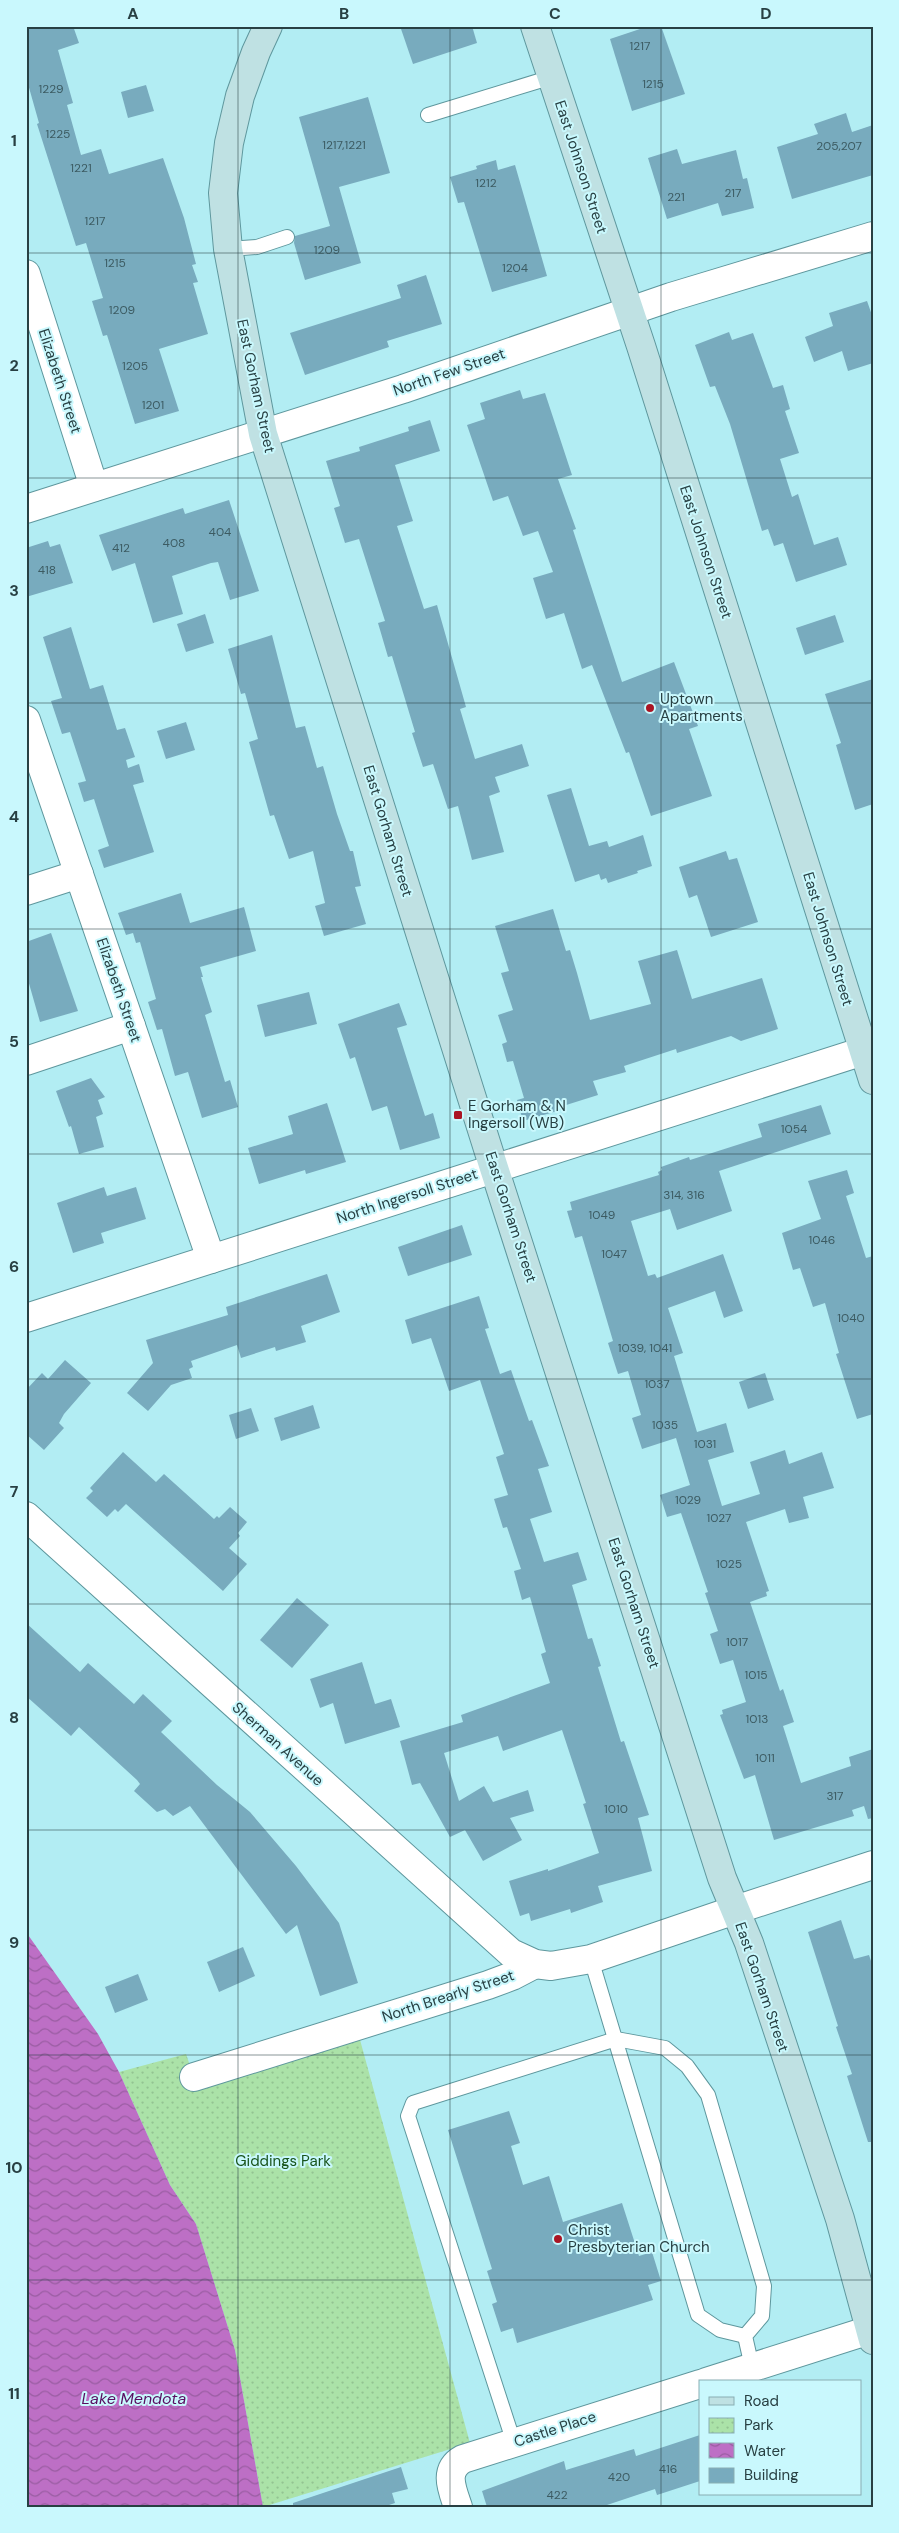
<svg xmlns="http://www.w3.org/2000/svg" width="899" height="2533" font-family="'DM Sans',sans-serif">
<defs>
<pattern id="park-dots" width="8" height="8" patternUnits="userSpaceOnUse" patternTransform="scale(1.25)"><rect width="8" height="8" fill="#abe2a8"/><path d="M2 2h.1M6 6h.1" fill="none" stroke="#93c392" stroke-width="1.8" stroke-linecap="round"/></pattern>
<pattern id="water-waves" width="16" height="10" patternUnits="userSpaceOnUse" patternTransform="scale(1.25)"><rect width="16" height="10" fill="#bd6fc5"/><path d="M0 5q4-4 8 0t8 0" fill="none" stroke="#9a5da2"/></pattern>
</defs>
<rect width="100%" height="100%" fill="#b2edf3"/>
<!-- park -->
<path fill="url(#park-dots)" d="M356 2025 470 2443 263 2507 235 2350 196 2224 170 2185 119 2072 186 2054 194 2077Z"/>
<!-- water -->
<path fill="url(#water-waves)" d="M26 1932 98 2034 119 2072 170 2185 196 2224 235 2350 263 2507H26Z"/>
<!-- building -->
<g fill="#78abbe">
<path d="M26 26H73L79 43 58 50 73 103 67 105 81 155 101 149 109 174 163 158 184 218 196 264 192 265 198 282 193 283 208 334 159 349 179 411 135 424 107 335 103 336 92 301 103 298 86 243 76 246 37 124 39 123 26 77Z"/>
<path d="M400 26H472L477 43 413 64Z"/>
<path d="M649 26H661L685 94 632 111 610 39Z"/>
<path d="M146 85 154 111 128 118 121 92Z"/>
<path d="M368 97 390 173 339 187 361 263 305 280 294 243 295 236 330 226 299 117Z"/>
<path d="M846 113 852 132 873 125V175L792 199 777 147 818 134 814 124Z"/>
<path d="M677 149 682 164 736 150 743 179 747 178 754 208 722 216 718 203 667 219 648 158Z"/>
<path d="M496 160 498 170 515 165 547 276 492 292 464 202 458 203 450 177 477 169 476 166Z"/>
<path d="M426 275 442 324 387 341 389 347 305 375 290 333 401 298 397 285Z"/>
<path d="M867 301 873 318V363L848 371 842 351 814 362 805 337 833 326 829 313Z"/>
<path d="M729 332 732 340 753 333 773 388 783 385 790 409 785 411 799 453 780 459 792 497 798 494 814 545 838 537 847 565 796 582 783 543 774 546 768 529 762 531 730 424 715 386 710 387 695 345Z"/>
<path d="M520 390 523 399 545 393 572 475 558 479 576 529 573 530 622 682 674 662 698 726 689 729 712 796 651 816 629 752 626 753 592 665 582 669 564 613 546 619 533 578 553 572 538 531 523 536 508 496 493 501 467 425 485 419 480 403Z"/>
<path d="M430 420 440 451 395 465 413 521 397 526 424 609 437 605 466 707 460 709 475 759 522 744 529 766 495 777 500 792 489 796 504 852 472 860 458 806 448 809 433 764 423 767 412 733 415 732 392 656 388 657 378 623 385 621 359 539 345 543 334 508 340 506 326 461 360 451 359 447 409 431 408 427Z"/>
<path d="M229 500 259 591 230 600 218 562 211 563 172 576 183 614 153 623 135 563 112 571 99 535 183 508 185 514Z"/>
<path d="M48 541 50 547 60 544 73 583 26 597V548Z"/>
<path d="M205 614 214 643 186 652 177 624Z"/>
<path d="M835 615 844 642 805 655 796 628Z"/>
<path d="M71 627 90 689 103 685 117 730 125 728 135 757 126 760 128 768 139 764 144 782 133 785 154 852 104 868 98 850 109 846 94 799 84 802 78 783 86 781 70 732 62 734 51 701 62 698 43 637Z"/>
<path d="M272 635 296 728 305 726 317 768 323 766 337 814 350 851H353L361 886 355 887 366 924 324 936 315 906 325 903 313 851 289 859 274 815 270 816 249 742 258 739 245 693 241 694 228 649Z"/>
<path d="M873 679V804L855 810 836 745 841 743 825 694Z"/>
<path d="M186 722 195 750 166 759 157 731Z"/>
<path d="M571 788 589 846 607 841 609 847 643 835 652 866 637 871 638 873 608 883 606 878 601 880 599 874 575 882 547 795Z"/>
<path d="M726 851 729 860 737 858 758 922 711 937 697 895 689 898 679 867Z"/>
<path d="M181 893 190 923 244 907 256 951 200 967 203 977H201L212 1012 205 1015 225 1082 230 1080 238 1107 202 1118 188 1072 175 1076 162 1029 157 1030 148 1002 156 999 140 942 136 943 133 933 126 935 118 913Z"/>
<path d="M553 909 566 951 570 950 577 973 590 1020 651 1004 638 961 677 950 692 999 762 978 778 1029 741 1041 731 1036 677 1053 676 1049 624 1066 626 1072 593 1081 598 1095 563 1106 564 1109 523 1121 517 1100 524 1098 513 1061 507 1062 502 1044 507 1042 498 1015 513 1010 501 973 509 971 495 926Z"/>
<path d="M51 933 78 1011 40 1022 26 973V942Z"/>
<path d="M309 992 317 1024 265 1037 257 1005Z"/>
<path d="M399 1003 407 1025 397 1028 425 1116 433 1113 440 1138 400 1150 387 1106 372 1111 355 1057 350 1059 338 1024Z"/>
<path d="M91 1078 105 1097 98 1100 103 1114 96 1117 104 1147 79 1154 71 1126 69 1127 56 1091Z"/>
<path d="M327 1103 346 1162 306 1174 305 1170 259 1184 248 1148 293 1134 288 1116Z"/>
<path d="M821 1105 831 1134 719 1171 732 1211 677 1230 670 1209 631 1221 648 1276 655 1274 657 1278 723 1254 743 1311 724 1318 715 1291 668 1308 683 1353 674 1356 697 1432 726 1423 734 1452 708 1460 722 1506 760 1494 750 1462 785 1450 789 1464 822 1452 834 1488 803 1497 809 1518 789 1523 785 1509 746 1522 769 1591 766 1592 767 1596 750 1602 780 1691 783 1689 794 1722 783 1726 801 1783 851 1766 849 1757 873 1749V1818L868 1819 864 1806 852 1810 854 1816 774 1840 755 1775 744 1779 720 1715 723 1714 722 1710 746 1702 733 1660 720 1664 710 1634 718 1631 705 1593 708 1592 681 1513 667 1517 660 1495 690 1485 676 1438 642 1449 632 1418 641 1415 628 1371 618 1374 608 1343 613 1341 582 1236 575 1238 567 1211 572 1210 570 1202 659 1175 658 1172 662 1170 661 1167 689 1157 690 1160 762 1137 758 1124Z"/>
<path d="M847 1170 854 1193 846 1196 866 1258 873 1256V1414L857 1419 836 1354 839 1353 825 1303 813 1307 800 1268 793 1270 782 1233 821 1219 808 1181Z"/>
<path d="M104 1187 107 1196 136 1187 146 1219 101 1233 104 1243 73 1253 57 1203Z"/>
<path d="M462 1225 472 1255 408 1276 398 1247Z"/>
<path d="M327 1274 340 1312 301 1326 306 1342 276 1351 275 1347 241 1358 237 1345 191 1361 193 1367 189 1369 192 1378 171 1385 148 1411 127 1393 153 1363 146 1340 228 1315 226 1307Z"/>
<path d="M479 1296 489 1328 485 1329 500 1374 511 1370 529 1421 532 1420 549 1466 538 1469 552 1512 530 1519 544 1562 578 1552 587 1580 572 1585 588 1639 592 1638 601 1666 598 1667 621 1742 624 1741 649 1815 638 1818 652 1871 598 1886 603 1902 571 1913 570 1909 531 1921 529 1913 520 1916 509 1881 548 1869V1871L599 1853 583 1804 586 1803 562 1730 503 1751 498 1736 444 1753 459 1801 484 1786 493 1802 528 1790 534 1811 510 1818 522 1840 483 1861 465 1830 450 1837 420 1783 412 1785 400 1741 463 1722 461 1715 550 1683 541 1654 546 1652 530 1597 522 1600 514 1571 521 1569 507 1527 503 1528 494 1499 508 1495 496 1457 504 1454 480 1380 449 1391 431 1338 412 1344 405 1320Z"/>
<path d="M65 1360 91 1383 64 1414 59 1423 64 1428 44 1450 26 1434V1390L42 1373 48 1379Z"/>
<path d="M765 1373 774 1400 748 1409 739 1382Z"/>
<path d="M313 1405 320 1428 281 1441 274 1418Z"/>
<path d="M251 1408 259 1431 236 1439 229 1415Z"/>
<path d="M123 1452 156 1482 164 1474 214 1519 217 1516 219 1518 230 1507 247 1522 238 1533 240 1536 229 1548 247 1564 223 1591 126 1504 118 1512 115 1509 107 1517 86 1498 93 1491 90 1488Z"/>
<path d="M297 1598 329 1625 292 1668 260 1640Z"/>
<path d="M26 1623 80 1672 88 1663 134 1704 143 1694 172 1721 161 1732 217 1785 250 1812 296 1866 339 1923 358 1983 320 1996 297 1925 286 1934 190 1806 173 1816 165 1809 157 1812 134 1791 140 1784 137 1780 79 1727 71 1736 26 1696Z"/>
<path d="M362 1662 375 1704 391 1699 400 1727 345 1744 333 1703 320 1708 310 1679Z"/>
<path d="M841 1920 854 1959 869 1955 873 1967V2142H868L847 2076 852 2074 836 2027 838 2026 808 1932Z"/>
<path d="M243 1947 255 1976 219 1992 207 1962Z"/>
<path d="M138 1974 148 2000 115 2013 105 1987Z"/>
<path d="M509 2111 520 2143 511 2146 523 2185 549 2176 563 2222 622 2203 639 2256 652 2252 661 2281 648 2285 653 2300 517 2343 513 2328 501 2332 492 2304 497 2302 487 2271 492 2269 448 2130Z"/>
<path d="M700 2435V2481L657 2495 655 2489 601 2507H487L482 2491 564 2461 566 2470 634 2449 636 2456Z"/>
<path d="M401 2467 408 2489 392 2493 395 2503 383 2507H293V2503Z"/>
</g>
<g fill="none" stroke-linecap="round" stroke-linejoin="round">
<!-- service casing -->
<g stroke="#5e979d" stroke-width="16">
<g id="service">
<path d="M428 115 552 77"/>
<path d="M228 249 257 247 287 237"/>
<path d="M591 1959 698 2315 720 2330 745 2336"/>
<path d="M514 2443 408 2116 413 2103 616 2039 665 2048 687 2066 708 2095 764 2286 762 2316 745 2336 752 2367"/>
</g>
</g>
<!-- minor casing -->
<g stroke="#5e979d" stroke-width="30">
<g id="minor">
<path d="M26 274 94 487"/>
<path d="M26 509 403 389 671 297 873 236"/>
<path d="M26 720 211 1259"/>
<path d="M26 891 79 874"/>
<path d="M26 1061 131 1026"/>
<path d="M26 1318 873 1048"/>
<path d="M735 1910 873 1865"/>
<path d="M194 2077 488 1985 512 1976 535 1964"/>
<path d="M706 2382 870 2330"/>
<path d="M458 2507C452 2489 443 2470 463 2459L700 2384"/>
</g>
</g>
<!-- tertiary casing -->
<g stroke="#5e979d" stroke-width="30">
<path id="tertiary" d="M26 1516 511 1953 535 1964 551 1966 591 1959 735 1910"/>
</g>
<!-- secondary casing -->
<g stroke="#5e979d" stroke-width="30">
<g id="secondary">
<path d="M268 26 256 52 240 96 229 143 223 193 228 249 263 434 494 1168 722 1878 749 1943 840 2219 873 2340"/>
<path d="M535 26 641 346 873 1080"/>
</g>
</g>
<!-- service -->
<use href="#service" stroke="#fff" stroke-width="14"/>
<!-- minor -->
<use href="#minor" stroke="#fff" stroke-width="28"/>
<!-- tertiary -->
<use href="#tertiary" stroke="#fff" stroke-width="28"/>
<!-- secondary -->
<use href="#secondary" stroke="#bfe1e3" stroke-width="28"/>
</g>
<!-- grid -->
<path fill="none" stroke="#284043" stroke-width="1" stroke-opacity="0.55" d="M238 26V2507M450 26V2507M661 26V2507M26 253H873M26 478H873M26 703H873M26 929H873M26 1154H873M26 1379H873M26 1604H873M26 1830H873M26 2055H873M26 2280H873"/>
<!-- markers -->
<g fill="#aa1524" stroke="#c9f8fd" stroke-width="2">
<circle cx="650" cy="708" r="5"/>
<rect x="453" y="1110" width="10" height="10" rx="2.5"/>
<circle cx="558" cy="2239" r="5"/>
</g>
<g text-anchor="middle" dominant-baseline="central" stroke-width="4" stroke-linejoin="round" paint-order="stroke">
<!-- number labels -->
<g font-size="12" fill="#3c5b62">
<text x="640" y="46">1217</text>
<text x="653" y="84">1215</text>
<text x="51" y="89">1229</text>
<text x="58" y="134">1225</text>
<text x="344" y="145">1217,1221</text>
<text x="839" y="146">205,207</text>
<text x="81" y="168">1221</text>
<text x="486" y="183">1212</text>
<text x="733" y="193">217</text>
<text x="676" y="197">221</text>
<text x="95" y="221">1217</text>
<text x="327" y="250">1209</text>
<text x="115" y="263">1215</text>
<text x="515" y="268">1204</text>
<text x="122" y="310">1209</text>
<text x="135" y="366">1205</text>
<text x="153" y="405">1201</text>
<text x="220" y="532">404</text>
<text x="174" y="543">408</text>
<text x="121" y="548">412</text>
<text x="47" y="570">418</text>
<text x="794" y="1129">1054</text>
<text x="684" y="1195">314, 316</text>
<text x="602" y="1215">1049</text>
<text x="822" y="1240">1046</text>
<text x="614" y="1254">1047</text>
<text x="851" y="1318">1040</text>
<text x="645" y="1348">1039, 1041</text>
<text x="657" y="1384">1037</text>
<text x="665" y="1425">1035</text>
<text x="705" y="1444">1031</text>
<text x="688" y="1500">1029</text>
<text x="719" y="1518">1027</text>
<text x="729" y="1564">1025</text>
<text x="737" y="1642">1017</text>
<text x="756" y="1675">1015</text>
<text x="757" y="1719">1013</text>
<text x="765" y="1758">1011</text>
<text x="835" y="1796">317</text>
<text x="616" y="1809">1010</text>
<text x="668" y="2469">416</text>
<text x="619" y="2477">420</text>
<text x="557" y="2495">422</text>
</g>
<!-- street labels -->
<g font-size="15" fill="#284043" stroke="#c9f8fd">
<text transform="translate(581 167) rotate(72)">East Johnson Street</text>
<text transform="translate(449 372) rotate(-19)">North Few Street</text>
<text transform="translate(60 381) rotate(72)">Elizabeth Street</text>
<text transform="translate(256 386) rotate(78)">East Gorham Street</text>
<text transform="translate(706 552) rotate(72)">East Johnson Street</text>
<text transform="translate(388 831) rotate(73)">East Gorham Street</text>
<text transform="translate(828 939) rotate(73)">East Johnson Street</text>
<text transform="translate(119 990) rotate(71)">Elizabeth Street</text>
<text transform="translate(407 1196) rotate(-18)">North Ingersoll Street</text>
<text transform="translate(511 1217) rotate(72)">East Gorham Street</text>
<text transform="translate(634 1603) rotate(72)">East Gorham Street</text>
<text transform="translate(278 1744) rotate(42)">Sherman Avenue</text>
<text transform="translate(762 1987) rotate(71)">East Gorham Street</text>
<text transform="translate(448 1996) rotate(-18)">North Brearly Street</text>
<text transform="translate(555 2429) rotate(-18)">Castle Place</text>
</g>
<!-- poi labels -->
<g font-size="15" fill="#284043" stroke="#c9f8fd" text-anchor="start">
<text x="660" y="699">Uptown<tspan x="660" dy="17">Apartments</tspan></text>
<text x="468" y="1106">E Gorham &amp; N<tspan x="468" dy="17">Ingersoll (WB)</tspan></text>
<text x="568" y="2230">Christ<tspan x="568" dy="17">Presbyterian Church</tspan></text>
</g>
<!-- park labels -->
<g font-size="15" fill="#19541b" stroke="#c9f8fd">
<text x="283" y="2161">Giddings Park</text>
</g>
<!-- water labels -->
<g font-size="16" font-style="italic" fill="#580e60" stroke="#c9f8fd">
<text x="134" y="2398">Lake Mendota</text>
</g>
</g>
<!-- border -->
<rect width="899" height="2533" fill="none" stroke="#c9f8fd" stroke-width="55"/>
<!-- legend -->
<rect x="699" y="2380" width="162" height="115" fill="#c9f8fd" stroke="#89aeb3"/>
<rect x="709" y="2397" width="25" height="8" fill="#bfe1e3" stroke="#89aeb3"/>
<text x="744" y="2406" font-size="15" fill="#284043">Road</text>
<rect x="709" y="2418" width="25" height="15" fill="url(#park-dots)" stroke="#89aeb3"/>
<text x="744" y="2430" font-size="15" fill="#284043">Park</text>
<rect x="709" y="2443" width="25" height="15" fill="url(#water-waves)" stroke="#89aeb3"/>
<text x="744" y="2456" font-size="15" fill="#284043">Water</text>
<rect x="709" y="2468" width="25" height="15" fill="#78abbe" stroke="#89aeb3"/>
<text x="744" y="2480" font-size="15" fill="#284043">Building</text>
<rect x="28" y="28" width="844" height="2478" fill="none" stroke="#284043" stroke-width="2"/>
<g font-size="16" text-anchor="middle" font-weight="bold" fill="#284043">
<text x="133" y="19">A</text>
<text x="344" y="19">B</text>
<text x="555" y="19">C</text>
<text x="766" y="19">D</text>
<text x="14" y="146">1</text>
<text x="14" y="371">2</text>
<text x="14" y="596">3</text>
<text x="14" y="822">4</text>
<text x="14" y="1047">5</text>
<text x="14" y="1272">6</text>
<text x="14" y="1497">7</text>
<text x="14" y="1723">8</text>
<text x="14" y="1948">9</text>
<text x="14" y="2173">10</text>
<text x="14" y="2399">11</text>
</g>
</svg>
